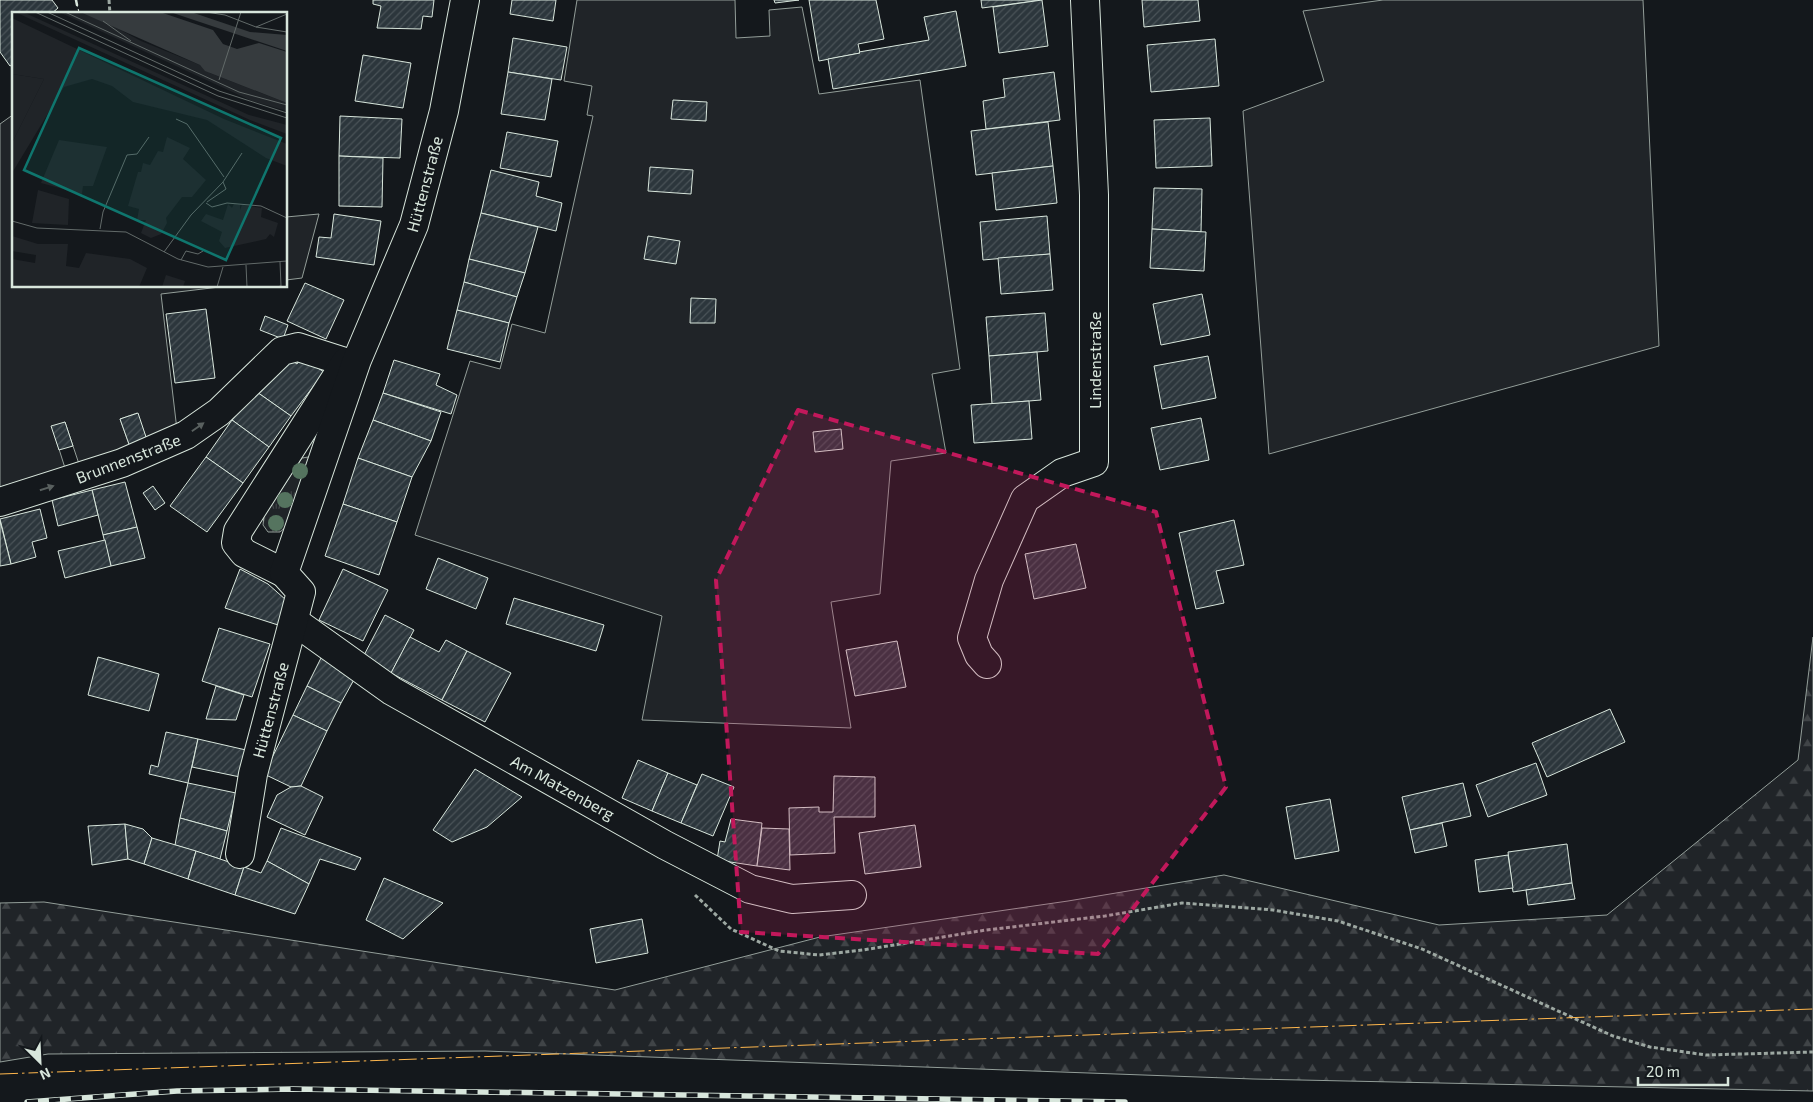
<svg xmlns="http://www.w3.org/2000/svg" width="1813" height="1102" font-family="'Exo 2',sans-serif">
<defs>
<pattern id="grass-tufts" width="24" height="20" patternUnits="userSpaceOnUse" patternTransform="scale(1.25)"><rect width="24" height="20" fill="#202428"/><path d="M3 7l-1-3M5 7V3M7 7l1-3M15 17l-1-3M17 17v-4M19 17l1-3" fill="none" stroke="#404447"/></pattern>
<pattern id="forest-firs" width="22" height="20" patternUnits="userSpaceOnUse" patternTransform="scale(1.25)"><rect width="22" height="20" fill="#202428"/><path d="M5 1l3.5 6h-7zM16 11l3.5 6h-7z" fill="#404447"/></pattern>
<pattern id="building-hatch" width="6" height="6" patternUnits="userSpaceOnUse" patternTransform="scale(1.25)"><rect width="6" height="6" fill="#2c363c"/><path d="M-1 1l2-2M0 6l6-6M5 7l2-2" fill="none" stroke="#4a5358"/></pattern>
</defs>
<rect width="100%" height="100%" fill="#14181c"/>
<!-- grass -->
<path fill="url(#grass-tufts)" stroke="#939e99" d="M308 457 310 463 288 525 280 532H268L263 525 264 516 302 458Z"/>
<!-- forest -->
<path fill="url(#forest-firs)" stroke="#939e99" d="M1813 637V1091L1253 1079 485 1051 48 1054 0 1062V903L44 902 615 990 820 937 1068 901 1224 875 1439 925 1607 915 1798 760Z"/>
<!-- garden -->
<g fill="#202428" stroke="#939e99">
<path d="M577 0H735L736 38 770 36 769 10 802 7 819 94 920 80 960 369 932 374 946 453 891 461 880 594 831 602 851 728 642 720 662 616 415 535 470 361 500 369 512 324 545 333 593 116 587 115 592 86 564 81Z"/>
<path d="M1383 0H1643L1659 346 1269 454 1243 111 1324 81 1303 11Z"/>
<path d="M14 114V286H228L161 294 177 430 147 440 137 413 120 419 130 447 79 464 65 422 52 427 65 468 0 487V124Z"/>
<path d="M319 214 302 278 286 280V217Z"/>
</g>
<!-- building -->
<g fill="url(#building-hatch)" stroke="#d8e6dc">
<path d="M0 0H52L58 8 51 14H14V64L10 66 0 52Z"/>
<path d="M373 0H434L432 17 423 16 421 29 377 28 381 6 373 4Z"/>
<path d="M512 0H556L553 21 510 14Z"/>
<path d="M774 0H799L775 3Z"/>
<path d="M809 0H876L884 39 858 44 860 53 819 61Z"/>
<path d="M981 0H1042L982 8Z"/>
<path d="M1042 0 1048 46 999 53 993 7Z"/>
<path d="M1142 0H1198L1200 21 1144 27Z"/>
<path d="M956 11 966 66 833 89 828 59 860 53 859 52 929 40 924 17Z"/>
<path d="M513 38 567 47 561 80 508 72Z"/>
<path d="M1215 39 1219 86 1151 92 1147 45Z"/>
<path d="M363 55 411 63 403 108 355 101Z"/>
<path d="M508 72 552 79 545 120 501 114Z"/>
<path d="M1054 72 1060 120 986 129 983 101 1005 97 1003 79Z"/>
<path d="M673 100 707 102 706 121 671 119Z"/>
<path d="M340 116 402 119 400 158 339 156Z"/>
<path d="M1210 118 1212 166 1156 168 1154 120Z"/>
<path d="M1048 122 1053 166 976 175 971 131Z"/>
<path d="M507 132 558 141 551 177 500 168Z"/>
<path d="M339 156 383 158 382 207 339 206Z"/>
<path d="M1053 166 1057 203 996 210 992 173Z"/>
<path d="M650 167 693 170 691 194 648 191Z"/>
<path d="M491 170 539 182 536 196 562 203 556 231 481 213Z"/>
<path d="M1154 188 1202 189 1201 232 1152 229Z"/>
<path d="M481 213 538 227 525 273 469 259Z"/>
<path d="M334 214 381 221 374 265 316 257 319 237 331 238Z"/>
<path d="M1047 216 1050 254 983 260 980 222Z"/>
<path d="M1152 229 1206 232 1204 271 1150 268Z"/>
<path d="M648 236 680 241 676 264 644 259Z"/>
<path d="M1050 254 1053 290 1001 294 998 258Z"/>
<path d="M469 259 525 273 517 297 464 282Z"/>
<path d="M464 282 517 297 509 323 457 310Z"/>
<path d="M305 283 344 300 326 339 287 321Z"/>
<path d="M1202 294 1210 335 1161 345 1153 304Z"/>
<path d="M691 298 716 299 715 323H690Z"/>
<path d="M206 309 215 378 175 383 166 314Z"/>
<path d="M457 310 509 323 500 362 447 349Z"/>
<path d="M1045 313 1048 351 989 356 986 317Z"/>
<path d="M265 316 288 325 283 339 260 330Z"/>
<path d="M1037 352 1041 400 992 404 989 356Z"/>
<path d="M1208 356 1216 398 1162 409 1154 366Z"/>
<path d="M301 357 324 372 291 416 254 390 290 359 297 364Z"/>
<path d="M394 360 440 374 436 385 457 395 451 414 383 393Z"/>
<path d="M254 390 291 416 269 447 232 420Z"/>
<path d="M383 393 441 412 431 441 373 420Z"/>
<path d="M1029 401 1032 439 974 443 971 405Z"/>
<path d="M138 413 147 440 130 447 120 419Z"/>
<path d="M1201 418 1209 460 1160 470 1151 428Z"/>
<path d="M232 420 269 447 243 483 206 457Z"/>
<path d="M373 420 431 441 412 477 358 458Z"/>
<path d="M65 422 73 446 59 450 51 426Z"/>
<path d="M841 429 843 449 815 452 813 432Z"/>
<path d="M206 457 243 483 207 532 170 506Z"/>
<path d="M358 458 412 477 397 522 343 504Z"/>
<path d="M125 482 137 527 103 535 92 490Z"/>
<path d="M153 486 165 503 155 510 143 493Z"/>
<path d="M92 490 98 515 58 526 52 500Z"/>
<path d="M343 504 397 522 379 575 325 556Z"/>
<path d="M40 509 47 538 32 542 36 557 11 564 0 519Z"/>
<path d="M1234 520 1244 565 1216 571 1224 603 1196 609 1179 533Z"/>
<path d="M0 521 11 564 0 566Z"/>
<path d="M137 527 145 558 111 566 103 535Z"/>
<path d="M105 540 111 566 65 578 58 551Z"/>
<path d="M1076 544 1086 588 1034 599 1025 554Z"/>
<path d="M438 558 488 578 476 609 426 589Z"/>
<path d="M240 569 268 584 286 600 278 625 225 608Z"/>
<path d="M343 569 388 590 363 641 319 620Z"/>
<path d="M514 598 604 625 596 651 506 624Z"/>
<path d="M385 615 414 630 391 673 362 659Z"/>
<path d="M219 628 270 644 252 697 202 681Z"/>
<path d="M410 637 439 652 446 640 467 651 442 700 391 673Z"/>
<path d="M897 641 906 687 855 696 846 650Z"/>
<path d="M325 650 356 676 341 703 307 686Z"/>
<path d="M467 651 511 673 485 722 442 700Z"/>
<path d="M98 657 159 674 149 711 88 695Z"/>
<path d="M216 686 244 695 236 720 206 719Z"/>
<path d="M307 686 341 703 327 731 293 715Z"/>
<path d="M1610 709 1625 742 1547 777 1532 743Z"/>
<path d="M293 715 327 731 301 786 291 787 264 774Z"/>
<path d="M166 732 198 739 188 783 149 774 151 765 158 767Z"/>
<path d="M198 739 246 750 240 777 192 767Z"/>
<path d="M638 760 668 773 652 811 622 798Z"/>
<path d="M1536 763 1547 795 1488 817 1476 785Z"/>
<path d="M475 769 522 797 487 827 452 842 433 830Z"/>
<path d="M668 773 697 785 681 823 652 811Z"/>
<path d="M702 774 734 787 713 836 681 823Z"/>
<path d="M834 776 875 777V817H834L835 853 790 855 789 808 819 807V812H833Z"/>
<path d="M188 783 236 793 227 831 180 818Z"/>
<path d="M1463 783 1471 816 1410 830 1402 797Z"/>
<path d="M301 786 323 797 305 835 267 817 277 795 291 787Z"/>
<path d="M1330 799 1339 851 1295 859 1286 807Z"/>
<path d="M180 818 227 831 220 859 175 845Z"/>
<path d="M731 819 762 823 757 866 717 860 720 841 725 842Z"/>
<path d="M1442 823 1447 846 1415 853 1410 830Z"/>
<path d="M125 824 128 859 92 865 88 826Z"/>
<path d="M125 824 143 829 152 838 144 864 128 859Z"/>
<path d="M915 825 921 867 865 874 859 833Z"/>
<path d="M281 828 361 858 355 870 320 859 309 884 267 861Z"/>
<path d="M762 828 789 829 790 870 757 866Z"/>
<path d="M152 838 196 851 188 879 144 864Z"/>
<path d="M1567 844 1572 883 1513 892 1508 852Z"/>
<path d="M196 851 244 867 235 895 188 879Z"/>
<path d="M1508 855 1513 888 1479 892 1475 860Z"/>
<path d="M267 861 309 884 295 914 235 895 244 867 261 873Z"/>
<path d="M384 878 443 903 403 939 366 920Z"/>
<path d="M1572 883 1575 899 1528 905 1526 890Z"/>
<path d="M642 919 648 953 596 963 590 929Z"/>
</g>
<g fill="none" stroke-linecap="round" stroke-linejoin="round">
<!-- minor casing -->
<g stroke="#d8e6dc" stroke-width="30">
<g id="minor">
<path d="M0 502 122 463 186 435 219 412 282 351 298 347 345 362"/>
<path d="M284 573 244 553 236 543 238 531 346 362"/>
<path d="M294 621 392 691 665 845 750 889 792 899 852 895"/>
<path d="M987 664 979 655 972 638 989 580 1025 499 1062 473 1094 462V195L1085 0"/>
<path d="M240 854 253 774 301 592 284 573 357 360 414 225 444 111 465 0"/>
</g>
</g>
<!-- path -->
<g stroke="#9da8a2" stroke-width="3" stroke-dasharray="4 2.5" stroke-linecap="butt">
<path d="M109 0 110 14"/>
<path d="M695 895 731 929 779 951 819 955 863 950 986 930 1105 916 1182 903 1273 910 1338 921 1422 949 1613 1036 1650 1047 1706 1055 1813 1052"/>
</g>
<!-- minor -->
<use href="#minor" stroke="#14181c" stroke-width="28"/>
<!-- rail casing -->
<g stroke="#d8e6dc" stroke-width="5.5">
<path id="rail" d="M27 1102 177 1091 293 1089 1125 1102"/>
</g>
<!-- rail -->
<use href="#rail" stroke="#14181c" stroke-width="4" stroke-dasharray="11" stroke-linecap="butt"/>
<!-- fence -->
<path stroke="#d8e6dc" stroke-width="1" stroke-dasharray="6 2.5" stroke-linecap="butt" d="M77 14 79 12 77 5"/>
<!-- wall -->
<path stroke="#d8e6dc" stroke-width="2.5" d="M76 0 77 5"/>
<!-- power -->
<path stroke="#ffb74d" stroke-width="1" stroke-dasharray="18 4 2.5 4" stroke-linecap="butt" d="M0 1074 1813 1009"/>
</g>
<!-- trees -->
<g fill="#55745f">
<circle cx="300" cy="471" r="8"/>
<circle cx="285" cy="500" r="8"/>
<circle cx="276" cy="523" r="8"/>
</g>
<!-- one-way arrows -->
<defs><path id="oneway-solid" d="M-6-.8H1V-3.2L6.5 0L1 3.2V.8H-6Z" transform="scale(1.25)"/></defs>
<g fill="#59605f">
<use href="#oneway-solid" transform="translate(198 427) rotate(-35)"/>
<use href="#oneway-solid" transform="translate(47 488) rotate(-18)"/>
</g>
<!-- marked area -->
<path fill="#c2185b" fill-opacity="0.2" stroke="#c2185b" stroke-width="4" stroke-dasharray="10 6" stroke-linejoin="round" d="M798 410 1156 512 1226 787 1098 954 741 932 716 580Z"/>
<g text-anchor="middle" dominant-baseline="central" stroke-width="4" stroke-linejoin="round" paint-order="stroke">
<!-- street labels -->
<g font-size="16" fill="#d8e6dc" stroke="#14181c">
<text transform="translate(424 184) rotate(-75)">Hüttenstraße</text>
<text transform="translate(1094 360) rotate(-90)">Lindenstraße</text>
<text transform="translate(128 458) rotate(-21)">Brunnenstraße</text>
<text transform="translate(270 710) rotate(-75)">Hüttenstraße</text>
<text transform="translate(563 787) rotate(29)">Am Matzenberg</text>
</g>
</g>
<!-- overview -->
<g transform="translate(12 12)">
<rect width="275" height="275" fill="#14181c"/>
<path d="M3 0H11L237 103 275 113V122L238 108ZM47 0H68L101 14 129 29 188 53 198 61 275 91V99L240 89ZM0 62 32 67 0 131ZM26 178 57 187 56 213 20 211Z" fill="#202428"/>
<path d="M0 6 212 107 275 132V154L254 146 195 108 121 90 100 74 80 67 52 75 0 161V131L32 67 0 62Z" fill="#202428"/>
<path d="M155 125 178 136 171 147 194 168 180 185H170L154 206 155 211 149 222 139 226 129 221 134 208H125L127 197 116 194 126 160H129L131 151 138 153 146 139 151 140ZM47 128 95 135 81 174H71L70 182 29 171ZM216 192 220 196 222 192 228 193V198L230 193 250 196 249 205 266 211 262 225 258 222 254 227 213 236 207 229 210 220 189 209 194 202 211 208ZM0 224 26 232H56L54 254 67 256 74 241 118 247 135 256 127 275H0V247L23 251 24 243 0 239ZM154 263 173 269 171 275H150Z" fill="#202428"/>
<path d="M68 0H148L201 18 211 32 225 37 247 31 275 40V91L193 59 188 53ZM158 0H179L238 20 275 23V39Z" fill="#363b3e"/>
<path fill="none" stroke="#626a69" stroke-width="1" d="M23 0 206 84 275 106M35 0 207 79 275 101M53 0 227 80 275 93M194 0 213 3 244 15M275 2 244 15 275 20M91 9 119 29M207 68 229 0M164 107 175 112 212 165M195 190 214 177 211 170M194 191 200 195 215 191 249 194 275 206M0 209 25 216 114 220 166 247 196 255 275 249M88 217 91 200 115 143 125 142 137 125M152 240 179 203 211 170 230 141M169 248 174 239 186 242 191 239M234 253 235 275M205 275 211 255M264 275 269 274 268 250"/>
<path fill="#0f766e" fill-opacity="0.15" stroke="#0f766e" stroke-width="2.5" d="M67 36 269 126 214 248 12 158Z"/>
<rect width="275" height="275" fill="none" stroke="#d8e6dc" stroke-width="2.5"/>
</g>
<!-- north arrow -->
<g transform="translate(40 1062) rotate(156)" stroke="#14181c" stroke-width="4" paint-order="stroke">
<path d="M0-4L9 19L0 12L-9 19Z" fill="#d8e6dc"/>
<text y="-8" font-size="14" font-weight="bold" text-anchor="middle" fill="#d8e6dc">N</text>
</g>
<!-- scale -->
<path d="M1638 1077v8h90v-8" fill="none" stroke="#d8e6dc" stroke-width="2.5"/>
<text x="1646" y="1077" font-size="15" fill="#d8e6dc" stroke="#14181c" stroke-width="4" paint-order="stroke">20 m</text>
</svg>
